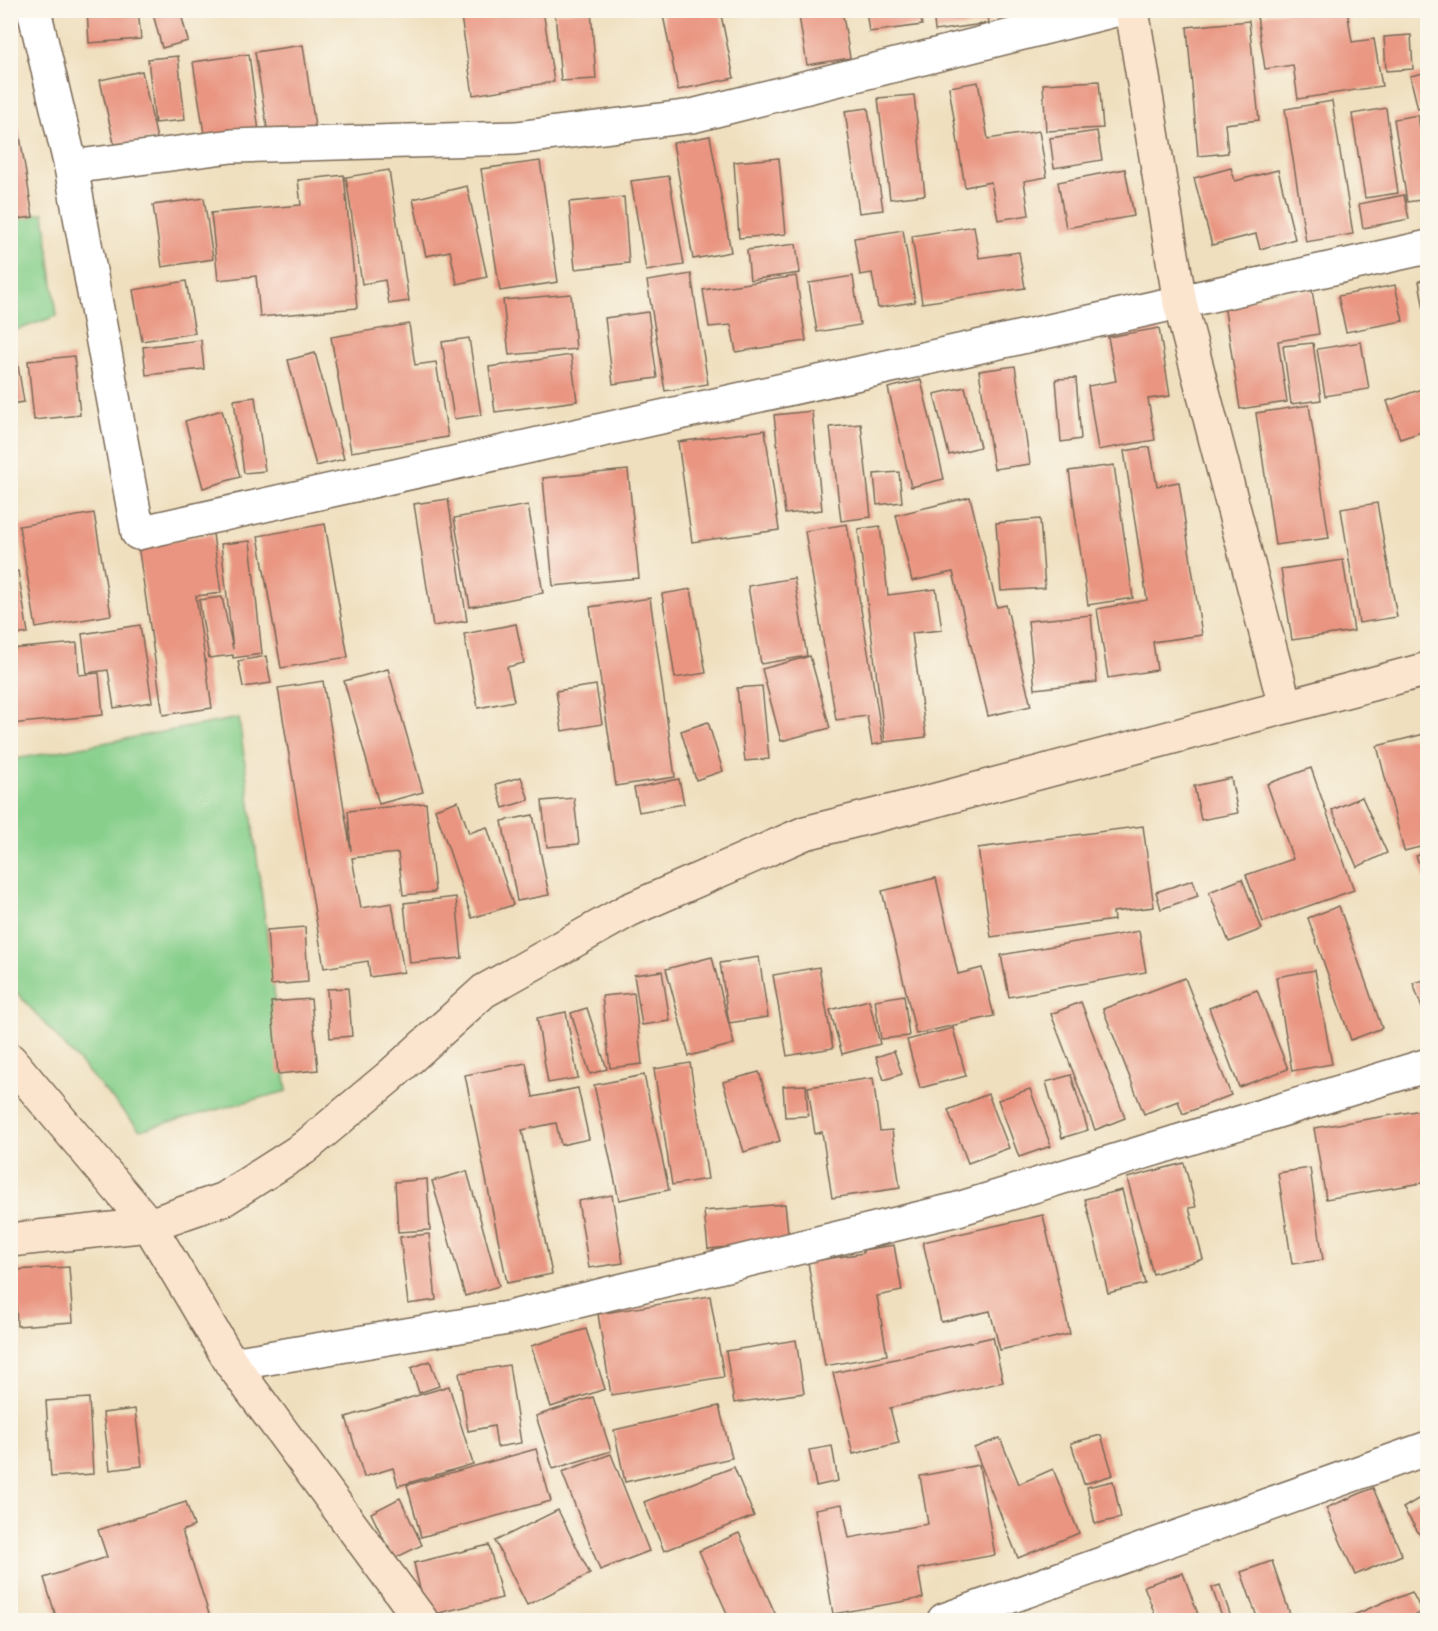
<svg xmlns="http://www.w3.org/2000/svg" width="1438" height="1631" font-family="Mali,sans-serif">
<rect width="100%" height="100%" fill="#fbf7ec"/>
<filter id="ink" filterUnits="userSpaceOnUse"><feTurbulence type="fractalNoise" baseFrequency=".0167" numOctaves="2"/><feDisplacementMap in="SourceGraphic" scale="12" xChannelSelector="R" yChannelSelector="G"/><feConvolveMatrix kernelMatrix="1 2 1 2 8 2 1 2 1" color-interpolation-filters="sRGB"/></filter>
<filter id="wash" filterUnits="userSpaceOnUse"><feTurbulence type="fractalNoise" baseFrequency=".008" numOctaves="4" result="noise"/><feDisplacementMap in="SourceGraphic" scale="24" xChannelSelector="R" yChannelSelector="G"/><feGaussianBlur stdDeviation="1.35" result="paint"/><feColorMatrix in="noise" values="0 0 0 0 0 0 0 0 0 0 0 0 0 0 0 0 0 1.4 0 .05"/><feComposite in="paint" operator="in"/></filter>
<g filter="url(#wash)">
<rect width="100%" height="100%" fill="#efdfbe"/>
<!-- green -->
<g fill="#87cf8b" stroke="#617c54" stroke-width="1.5">
<path d="M44 213 57 316 11 332V219Z"/>
<path d="M239 718 287 1091 140 1130 11 986 10 760Z"/>
</g>
<g id="blocks">
<!-- building -->
<g fill="#e99581">
<path d="M87 10H138L141 39 89 43Z"/>
<path d="M152 10H180L188 41 162 48Z"/>
<path d="M460 10H543L554 82 473 95Z"/>
<path d="M591 10 596 79 561 81 555 13Z"/>
<path d="M662 10H720L734 78 678 90Z"/>
<path d="M798 10H842L850 58 807 65Z"/>
<path d="M866 10H920L922 25 869 32Z"/>
<path d="M933 10H987L989 23 935 31Z"/>
<path d="M1294 10H1347L1352 42 1374 39 1382 86 1298 99 1293 65 1265 69 1257 16Z"/>
<path d="M1249 21 1259 120 1225 124 1228 153 1198 156 1187 27Z"/>
<path d="M1411 35 1413 69 1386 71 1384 37Z"/>
<path d="M303 45 315 127 268 133 255 52Z"/>
<path d="M249 54 259 132 205 140 193 62Z"/>
<path d="M178 56 185 120 155 123 148 59Z"/>
<path d="M142 71 157 139 115 148 100 80Z"/>
<path d="M1428 72V106L1418 109 1410 76Z"/>
<path d="M1099 81 1103 128 1046 131 1043 84Z"/>
<path d="M978 82 988 139 1039 131 1047 177 1024 181 1029 215 998 220 991 182 965 187 949 87Z"/>
<path d="M914 95 925 195 890 199 878 98Z"/>
<path d="M10 99H14L33 217 10 220Z"/>
<path d="M1332 101 1353 234 1306 242 1285 109Z"/>
<path d="M868 108 883 210 859 213 845 111Z"/>
<path d="M1386 108 1398 193 1365 198 1352 114Z"/>
<path d="M1418 115 1428 177V199L1407 202 1394 119Z"/>
<path d="M1097 131 1102 160 1054 168 1050 138Z"/>
<path d="M710 136 731 252 693 259 673 143Z"/>
<path d="M779 158 786 234 739 238 734 162Z"/>
<path d="M540 161 558 282 500 291 481 169Z"/>
<path d="M1231 168 1235 181 1278 170 1295 239 1260 249 1256 234 1212 245 1194 178Z"/>
<path d="M1125 169 1134 216 1066 228 1058 182Z"/>
<path d="M389 170 409 301 389 304 385 280 362 284 346 177Z"/>
<path d="M344 175 357 308 260 317 256 276 218 280 211 213 301 205 298 180Z"/>
<path d="M669 176 684 265 646 271 631 181Z"/>
<path d="M467 186 487 277 457 284 450 251 426 256 413 199Z"/>
<path d="M1404 195 1409 219 1363 228 1359 204Z"/>
<path d="M624 197 629 263 575 269 569 202Z"/>
<path d="M204 198 213 259 162 267 153 205Z"/>
<path d="M974 226 979 258 1019 252 1025 288 922 303 912 236Z"/>
<path d="M903 230 915 302 878 308 872 273 860 275 854 238Z"/>
<path d="M796 244 800 273 750 280 747 250Z"/>
<path d="M691 274 708 384 665 391 647 281Z"/>
<path d="M796 276 806 341 736 352 731 325 709 327 703 290Z"/>
<path d="M853 276 860 325 817 332 809 283Z"/>
<path d="M1428 279V321H1426L1419 281Z"/>
<path d="M186 281 195 333 142 341 133 290Z"/>
<path d="M1395 285 1403 321 1346 332 1338 296Z"/>
<path d="M1312 290 1319 334 1278 341 1287 402 1240 409 1224 304Z"/>
<path d="M571 294 576 349 509 355 503 300Z"/>
<path d="M648 312 657 378 613 384 605 318Z"/>
<path d="M409 324 415 365 436 362 448 437 351 452 331 337Z"/>
<path d="M1159 328 1170 396 1148 399 1155 440 1098 450 1088 386 1116 381 1108 337Z"/>
<path d="M469 338 481 415 454 419 442 342Z"/>
<path d="M201 340 204 369 146 375 143 347Z"/>
<path d="M1361 342 1369 389 1325 396 1317 349Z"/>
<path d="M1313 343 1321 400 1291 404 1283 346Z"/>
<path d="M15 347 24 402 10 404V348Z"/>
<path d="M315 353 344 459 316 466 288 360Z"/>
<path d="M571 355 577 401 495 412 489 367Z"/>
<path d="M74 356 80 415 34 420 28 361Z"/>
<path d="M1015 366 1030 464 994 469 979 371Z"/>
<path d="M1076 378 1081 439 1061 442 1056 379Z"/>
<path d="M921 380 944 479 911 487 888 388Z"/>
<path d="M965 387 980 447 949 455 934 394Z"/>
<path d="M1422 389 1428 404V430L1400 439 1387 401Z"/>
<path d="M255 397 265 471 244 473 234 400Z"/>
<path d="M1309 405 1329 538 1275 545 1256 413Z"/>
<path d="M222 410 240 477 203 488 185 421Z"/>
<path d="M812 411 822 510 785 514 774 415Z"/>
<path d="M861 424 871 517 841 521 830 427Z"/>
<path d="M765 430 779 530 692 542 678 442Z"/>
<path d="M1150 447 1157 486 1179 482 1202 635 1153 642 1157 670 1108 678 1097 609 1147 600 1124 451Z"/>
<path d="M1114 465 1133 598 1088 605 1069 471Z"/>
<path d="M628 470 639 578 553 586 543 478Z"/>
<path d="M899 472 902 502 877 505 874 474Z"/>
<path d="M970 497 997 607 1006 605 1031 706 988 716 953 572 912 581 896 515Z"/>
<path d="M448 499 467 621 433 626 414 504Z"/>
<path d="M1377 503 1397 617 1359 623 1341 509Z"/>
<path d="M528 505 543 593 470 607 454 518Z"/>
<path d="M94 513 111 615 36 628 19 526Z"/>
<path d="M1040 519 1045 588 1001 591 996 523Z"/>
<path d="M325 524 348 657 281 668 258 536Z"/>
<path d="M847 524 883 743 872 745 867 716 836 720 805 531Z"/>
<path d="M880 526 888 595 936 589 942 630 912 633 926 737 885 742 858 529Z"/>
<path d="M213 534 221 593 196 596 212 708 163 715 138 545Z"/>
<path d="M250 541 262 654 233 658V655L209 658 199 600 222 597 233 649 221 544Z"/>
<path d="M1343 560 1354 631 1292 640 1281 569Z"/>
<path d="M18 571 28 633 10 636V572Z"/>
<path d="M794 578 807 656 761 664 748 586Z"/>
<path d="M691 589 706 673 675 678 662 594Z"/>
<path d="M650 598 675 777 616 786 590 607Z"/>
<path d="M1091 615 1097 682 1035 689 1028 621Z"/>
<path d="M516 624 524 663 507 667 514 701 478 708 464 634Z"/>
<path d="M140 625 152 702 114 708 108 670 87 673 82 634Z"/>
<path d="M77 643 79 675 99 673 103 715 10 724V649Z"/>
<path d="M266 656 271 683 243 687 238 661Z"/>
<path d="M810 656 830 728 781 741 762 669Z"/>
<path d="M388 669 423 792 379 804 344 681Z"/>
<path d="M323 681 351 851 348 811 426 803 435 892 403 895 398 853 352 858 361 908 392 903 404 972 370 977 368 961 324 968 278 688Z"/>
<path d="M596 685 602 724 562 731 556 691Z"/>
<path d="M762 686 769 759 745 761 737 688Z"/>
<path d="M708 722 723 771 696 780 681 731Z"/>
<path d="M1428 733V845L1404 851 1377 746Z"/>
<path d="M1311 768 1354 890 1263 922 1246 875 1293 859 1267 784Z"/>
<path d="M521 777 529 800 503 808 496 784Z"/>
<path d="M1231 778 1238 813 1201 820 1194 786Z"/>
<path d="M679 779 684 804 639 812 634 788Z"/>
<path d="M1362 797 1387 853 1357 867 1332 810Z"/>
<path d="M574 798 579 844 547 847 542 801Z"/>
<path d="M458 801 469 833 487 827 513 905 472 918 435 809Z"/>
<path d="M533 815 549 895 517 901 502 821Z"/>
<path d="M1143 826 1154 907 1113 912 1114 920 991 937 978 848Z"/>
<path d="M1428 852V885H1427L1416 856Z"/>
<path d="M936 878 958 974 982 968 994 1016 916 1034 882 891Z"/>
<path d="M1242 879 1262 929 1229 942 1209 892Z"/>
<path d="M1193 880 1198 896 1161 909 1156 892Z"/>
<path d="M456 897 462 958 410 963 404 903Z"/>
<path d="M1339 906 1382 1028 1351 1040 1308 918Z"/>
<path d="M305 927 308 982 271 985 267 930Z"/>
<path d="M1139 931 1146 972 1009 997 1001 955Z"/>
<path d="M712 957 734 1044 689 1056 666 969Z"/>
<path d="M759 957 768 1017 729 1023 720 963Z"/>
<path d="M819 967 833 1048 787 1056 773 975Z"/>
<path d="M1315 970 1332 1064 1292 1071 1276 977Z"/>
<path d="M662 971 670 1021 642 1025 634 975Z"/>
<path d="M1185 978 1231 1095 1183 1114 1178 1101 1144 1114 1103 1009Z"/>
<path d="M1428 979V1022H1427L1413 983Z"/>
<path d="M348 988 352 1036 330 1038 327 989Z"/>
<path d="M1257 990 1288 1069 1239 1087 1209 1008Z"/>
<path d="M634 993 642 1064 610 1068 602 996Z"/>
<path d="M904 995 909 1036 881 1039 875 1000Z"/>
<path d="M311 999 318 1070 278 1074 271 1002Z"/>
<path d="M869 1000 880 1044 842 1054 830 1010Z"/>
<path d="M1081 1002 1125 1118 1095 1130 1051 1014Z"/>
<path d="M587 1008 607 1069 590 1074 571 1013Z"/>
<path d="M566 1012 578 1078 548 1083 537 1018Z"/>
<path d="M953 1028 966 1076 920 1088 907 1040Z"/>
<path d="M894 1051 902 1074 884 1080 876 1057Z"/>
<path d="M526 1063 533 1097 578 1088 589 1139 561 1145 556 1123 522 1130 552 1274 507 1283 465 1075Z"/>
<path d="M690 1063 708 1179 672 1185 654 1069Z"/>
<path d="M759 1072 780 1141 744 1152 723 1082Z"/>
<path d="M644 1075 669 1190 619 1200 594 1085Z"/>
<path d="M1071 1075 1088 1130 1062 1138 1046 1082Z"/>
<path d="M873 1078 880 1131 892 1130 900 1188 832 1198 822 1132 815 1134 808 1087Z"/>
<path d="M806 1085 808 1116 785 1117 783 1086Z"/>
<path d="M1030 1089 1051 1146 1019 1157 998 1100Z"/>
<path d="M988 1094 1009 1148 968 1163 948 1110Z"/>
<path d="M1428 1109V1182L1326 1199 1314 1128Z"/>
<path d="M1184 1163 1196 1207 1189 1208 1203 1259 1153 1274 1127 1178Z"/>
<path d="M1310 1168 1323 1260 1292 1264 1278 1173Z"/>
<path d="M467 1171 499 1286 465 1296 432 1181Z"/>
<path d="M427 1179 430 1230 398 1232 395 1182Z"/>
<path d="M1122 1190 1145 1284 1108 1293 1085 1199Z"/>
<path d="M612 1195 623 1263 589 1268 578 1201Z"/>
<path d="M785 1204 789 1241 708 1249 704 1211Z"/>
<path d="M1043 1215 1070 1334 1000 1350 990 1311 941 1322 923 1242Z"/>
<path d="M429 1234 436 1300 408 1304 400 1237Z"/>
<path d="M894 1245 902 1291 877 1296 887 1355 825 1366 808 1262 863 1253V1250Z"/>
<path d="M69 1267 73 1322 17 1326 14 1270Z"/>
<path d="M710 1296 724 1377 611 1395 598 1314Z"/>
<path d="M586 1329 605 1389 551 1407 531 1346Z"/>
<path d="M993 1337 1003 1382 890 1408 899 1443 853 1454 833 1373Z"/>
<path d="M796 1340 804 1393 734 1403 726 1351Z"/>
<path d="M430 1361 439 1386 419 1393 411 1368Z"/>
<path d="M509 1365 521 1443 497 1447 494 1426 468 1431 459 1373Z"/>
<path d="M449 1386 473 1464 398 1486 393 1468 364 1477 346 1417Z"/>
<path d="M593 1397 611 1451 553 1469 536 1416Z"/>
<path d="M89 1398 93 1474 51 1477 46 1401Z"/>
<path d="M719 1406 732 1458 625 1482 614 1430Z"/>
<path d="M135 1409 142 1466 110 1470 103 1413Z"/>
<path d="M1101 1435 1113 1475 1084 1484 1071 1443Z"/>
<path d="M1000 1438 1019 1484 1053 1469 1079 1533 1018 1558 974 1448Z"/>
<path d="M832 1446 838 1481 816 1486 809 1450Z"/>
<path d="M536 1449 551 1501 421 1537 407 1485Z"/>
<path d="M611 1454 649 1551 600 1570 562 1472Z"/>
<path d="M979 1465 995 1555 918 1569 923 1598 833 1614 815 1509 842 1504 849 1538 928 1524 920 1476Z"/>
<path d="M734 1467 754 1516 664 1551 644 1502Z"/>
<path d="M1113 1481 1121 1518 1095 1524 1087 1487Z"/>
<path d="M1373 1488 1402 1555 1355 1575 1326 1508Z"/>
<path d="M1428 1493V1548L1403 1508Z"/>
<path d="M400 1498 422 1545 393 1559 371 1513Z"/>
<path d="M186 1502 194 1526 182 1531 211 1620H113V1619L57 1620 44 1578 107 1557 98 1530Z"/>
<path d="M558 1510 590 1574 527 1605 495 1541Z"/>
<path d="M739 1533 778 1620H730L699 1551Z"/>
<path d="M489 1545 502 1598 426 1616 414 1563Z"/>
<path d="M1272 1561 1292 1620H1258L1241 1572Z"/>
<path d="M1183 1573 1200 1620H1157L1144 1586Z"/>
<path d="M1220 1585 1232 1620H1223L1212 1588Z"/>
<path d="M1412 1592 1422 1612 1407 1620H1342L1396 1597 1397 1598Z"/>
</g>
</g>
</g>
<g filter="url(#ink)">
<use href="#blocks" fill-opacity="0" stroke="#7a6956" stroke-width="1.5"/>
<g fill="none" stroke-linecap="round" stroke-linejoin="round">
<!-- street casing -->
<g stroke="#7a6956" stroke-width="36">
<g id="street">
<path d="M34 10 71 167 138 533 1428 247"/>
<path d="M71 167 232 146 516 138 692 116 1115 10"/>
<path d="M232 1364 508 1318 958 1209 1428 1065"/>
<path d="M944 1620 1428 1448"/>
</g>
</g>
<!-- secondary casing -->
<g stroke="#7a6956" stroke-width="36">
<g id="secondary">
<path d="M1132 10 1180 303 1285 706"/>
<path d="M10 1060 149 1225 232 1364 421 1620"/>
<path d="M10 1240 149 1225 224 1199 304 1148 389 1077 484 991 629 910 805 833 925 803 1428 669"/>
</g>
</g>
<!-- street -->
<use href="#street" stroke="#fff" stroke-width="33"/>
<!-- secondary -->
<use href="#secondary" stroke="#fbe5cf" stroke-width="33"/>
</g>
</g>
<!-- margin -->
<rect width="1438" height="1631" fill="none" stroke="#fbf7ec" stroke-width="36"/>
</svg>
